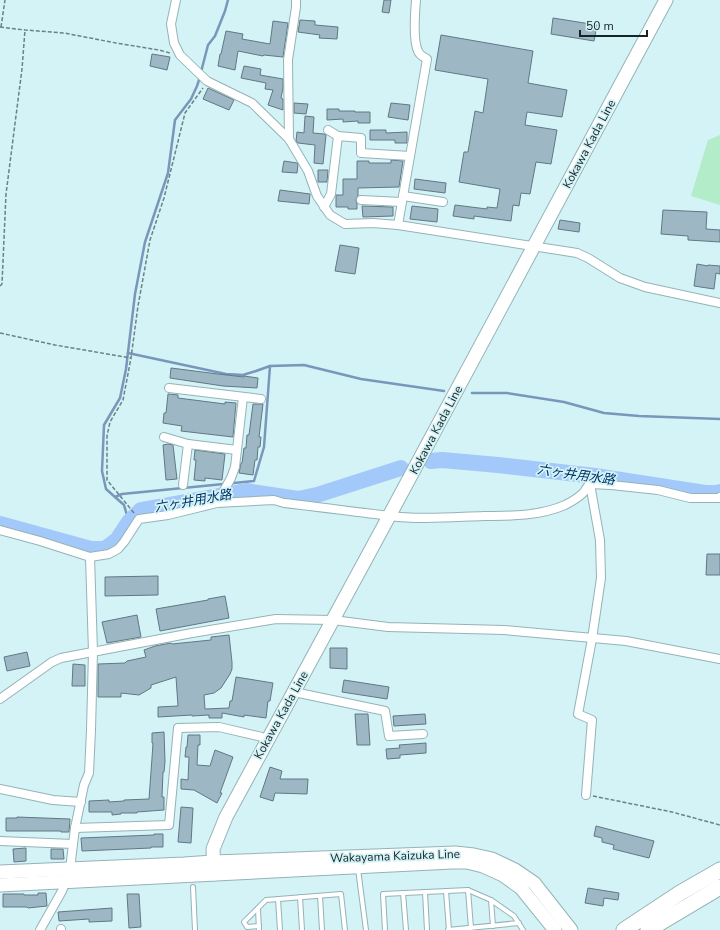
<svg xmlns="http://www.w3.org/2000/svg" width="720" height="930" font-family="'Nunito Sans','Noto Sans JP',sans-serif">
<rect width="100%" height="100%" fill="#d3f3f7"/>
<!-- green -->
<path fill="#b2ecc8" d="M720 135V205L691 196 708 140Z"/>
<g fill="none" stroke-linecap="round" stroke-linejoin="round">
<!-- stream -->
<g stroke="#7997ba" stroke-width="2.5">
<path d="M201 72 208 45 215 36 225 11 228 0"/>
<path d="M128 353 226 374 243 375 256 371 270 366 304 365 361 379 444 391"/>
<path d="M472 393H507L564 402 604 413 639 416 720 419"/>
<path d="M115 497 122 494 254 481 264 447 270 366"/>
<path d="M129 522 124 505 106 489 102 471 104 425 120 398 126 369 135 294 145 242 168 173 175 120 191 99 197 86 200 77"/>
</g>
<!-- river -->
<g stroke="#a3c9fa" stroke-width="16">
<path d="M431 461 442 460 498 465 595 476 705 493H719L720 492"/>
<path d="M0 524 91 549H105L117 540 129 522 141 510 246 491 298 499 317 495 401 468"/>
</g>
</g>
<!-- building -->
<g fill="#9eb7c4" stroke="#617884">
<path d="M384 0H391L389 13 382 12Z"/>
<path d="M553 18 597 25 594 41 551 34Z"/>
<path d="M300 20 315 21V25L338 27 337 39 319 38 320 35 298 32Z"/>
<path d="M273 21 288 23 283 57 264 55 263 56 238 51 235 70 218 66 220 54H221L226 31 243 34 242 39 270 44Z"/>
<path d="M441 35 533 51 528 83 567 90 562 117 527 112 525 125 557 130 551 164 536 162 530 194 521 193 519 206 513 205 511 221 474 216V219L453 216 455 205 487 209V207L497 208 500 189 459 182 464 152H468L475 111 483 113 488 79 435 70Z"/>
<path d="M152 54 170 57 167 70 150 66Z"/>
<path d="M244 66 261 69 260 75 283 79V88L281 98 283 99V110L268 105 273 90 265 89 266 83 241 78Z"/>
<path d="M208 88 234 100 229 110 203 99Z"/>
<path d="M294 103 308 104 306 114 294 113Z"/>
<path d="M391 103 410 105 408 120 388 117Z"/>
<path d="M327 109H339V111H355V112H370V123H358V121L343 122V119L327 120Z"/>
<path d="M305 116 314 117 313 133 324 134 326 135 323 164 314 163 315 145 298 143 296 141 297 132 304 133Z"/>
<path d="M370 130H386V133L407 132V143H395V140H370Z"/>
<path d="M391 160 403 161 399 187 358 188V196L356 200 357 204V209H348V207H336V195H343V179H357V161H369V163H391Z"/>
<path d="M284 161 297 163 298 164 297 173 282 172Z"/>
<path d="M318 170H328L327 182H318Z"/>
<path d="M415 179 446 183 445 193 414 189Z"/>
<path d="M280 190 310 194 309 204 278 201Z"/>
<path d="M362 206 393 207V216L363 217Z"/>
<path d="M412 206 438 209 437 222 410 219Z"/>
<path d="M663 210 707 212 706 229 720 230V242L688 240V236L661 234Z"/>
<path d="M560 220 580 223 579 232 558 229Z"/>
<path d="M340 245 359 248 355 274 335 271Z"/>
<path d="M697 264 708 266V265L720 266V274L716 273 714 289 694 286Z"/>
<path d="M171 368 218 374 244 377V376L258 378 257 388 223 386 170 378Z"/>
<path d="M168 394 178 395V398L225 404V402L236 403 233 437 181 431 182 426 163 423 164 413H166Z"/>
<path d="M253 404H263L259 437H261L260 447H258L257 460H255L253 475 239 473 241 463H242L244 448H246L247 435H249Z"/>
<path d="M168 444 173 445 177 479 166 480 163 445Z"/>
<path d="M195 450 225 454 222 480 205 478V481L194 480 196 460H194Z"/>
<path d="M707 554H720V575H706Z"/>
<path d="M158 576V595L105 596V577Z"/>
<path d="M225 596 229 618 160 631 156 609 208 600V599Z"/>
<path d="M137 615 141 637 107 643 102 622Z"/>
<path d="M229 635 232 662V669L230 674 221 688 214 693 204 695 205 709 229 708 230 701H232L236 677 273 683 270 701H268L266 718 244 715V717L222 713V718H209V715L192 716V715L158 717V707L178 706 176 677 151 685V688L139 695 121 693V697H98V664L125 663 127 661 146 657 144 650 155 646 171 643 172 644 211 640V637Z"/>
<path d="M330 648H347V669L330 668Z"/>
<path d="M27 652 30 666 7 671 4 657Z"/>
<path d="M73 664 85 665V686H72Z"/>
<path d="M344 680 389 687 387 699 342 692Z"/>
<path d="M355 714H368L370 745H357Z"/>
<path d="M425 714 426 724 394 726 393 716Z"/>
<path d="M164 732 165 762 164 772H163L162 797H164V810L137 812V813H121V814L112 815V812H89V801L109 800V802L124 801V800L149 799 152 758 153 743H152V733Z"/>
<path d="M188 735H200V745H198L197 765 210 766 215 750 233 757 220 793H222L217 803 194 790 181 789V779L188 780 189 757H185L186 747H187Z"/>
<path d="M426 743V753L400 755V758L387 759 386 749 400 748 399 745Z"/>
<path d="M270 767 282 771 280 779H308L307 794 275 793 273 801 260 797Z"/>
<path d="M181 807 193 808 191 843 178 842Z"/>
<path d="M17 817 70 819 69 832H61V831H6V818H17Z"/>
<path d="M596 826 654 841 649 858 613 849 614 845 602 842V838L594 836Z"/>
<path d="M154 834H163V847H151V848L82 851 81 838 154 835Z"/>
<path d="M26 848V861L14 862 13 849Z"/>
<path d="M51 849H63L64 859H51Z"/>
<path d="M588 888 619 893 618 900 604 898 603 906 585 903Z"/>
<path d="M38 893H46L47 906 28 908 27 907H3V894H24V895H38Z"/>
<path d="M127 894H139L141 927 129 928Z"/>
<path d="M112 908V921L89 922V919L59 921 58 912Z"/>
</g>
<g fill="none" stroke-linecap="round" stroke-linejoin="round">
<!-- lane casing -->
<g stroke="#95b3b7" stroke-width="6">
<g id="lane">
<path d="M358 869 366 930"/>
<path d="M193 887 195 930"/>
<path d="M468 890 471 928"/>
<path d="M446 891 449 930"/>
<path d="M425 892 427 930"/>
<path d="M403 893 406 930"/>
<path d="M320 896 322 930"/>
<path d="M300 897 302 930"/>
<path d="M278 899 280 930"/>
<path d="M491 900 493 926"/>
<path d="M258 909 259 930"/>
<path d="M259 926 247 927 244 922 266 900 341 894 345 930"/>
<path d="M385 930 383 894 468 890 491 900 514 916 523 930"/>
<path d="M448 930 519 923"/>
</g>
</g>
<!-- street casing -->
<g stroke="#95b3b7" stroke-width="10">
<g id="street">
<path d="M176 0 171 24 174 43 180 55 207 81 252 103 289 139 308 171 317 196 330 215 345 224 373 223 398 225 577 253 588 258 620 278 645 287 720 303"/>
<path d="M328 130 338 136 361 138V153L410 156"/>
<path d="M289 139 288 60 296 7V0"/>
<path d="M403 196 443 202"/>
<path d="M361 200 402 202"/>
<path d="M324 207 331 194 338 136"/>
<path d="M398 225 427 59C424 57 419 55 418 51 413 41 415 12 416 0"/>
<path d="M169 388 261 399"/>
<path d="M164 437 188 444 237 450"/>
<path d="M183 485 188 444"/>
<path d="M217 503 231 478 235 467 243 397"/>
<path d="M0 530 40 541 90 557 109 554 118 549 124 542 139 519 168 515 217 503 274 500 284 503C320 507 355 512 390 516 420 520 453 517 484 516 511 516 540 516 565 505 571 502 578 498 583 493 586 490 586 487 590 484L611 485 658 490 690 498H719L720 497"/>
<path d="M294 692 385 711 389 736 423 734"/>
<path d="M0 699 52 662 61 658 192 633 276 619 333 620 388 627 504 630 626 641 720 659"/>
<path d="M0 789 53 800 81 802"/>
<path d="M586 795 592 720 578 714 592 639 601 578 600 540 590 484"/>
<path d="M75 828 169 825 178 728 219 727 262 737 269 738"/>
<path d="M0 841 73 844"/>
<path d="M40 930 62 891 70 869 75 828 84 785 89 773 91 730 93 652 90 557"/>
<path d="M61 930V929"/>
</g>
</g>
<!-- primary casing -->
<g stroke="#95b3b7" stroke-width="15">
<g id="primary">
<path d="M0 872 184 864 213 862 455 853 474 855 492 859 515 870 534 883 571 930"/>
<path d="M214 874 213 849 226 817 387 520 666 0"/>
<path d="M0 885 452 862H467L483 866 503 875 521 888 555 930"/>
</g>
</g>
<!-- highway casing -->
<g stroke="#95b3b7" stroke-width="17">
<g id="highway">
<path d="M624 930 680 893 720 870"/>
<path d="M648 930 720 887"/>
</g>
</g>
<!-- path -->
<g stroke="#6c8184" stroke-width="1.5" stroke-dasharray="4 2" stroke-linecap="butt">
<path d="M0 27 25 30 64 33 116 43 159 50 170 53"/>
<path d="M1 27 5 0"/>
<path d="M0 286 2 284 6 194 22 69 25 30"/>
<path d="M0 333 55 345 131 358"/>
<path d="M134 513 107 480V436L110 422 123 400 131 358 138 306 150 240 164 198 185 113 203 88"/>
<path d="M593 796 672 812 720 825"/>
</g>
<!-- lane -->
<use href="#lane" stroke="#fff" stroke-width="4"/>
<!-- street -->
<use href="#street" stroke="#fff" stroke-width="8"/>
<!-- primary -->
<use href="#primary" stroke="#fff" stroke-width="13"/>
<!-- highway -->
<use href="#highway" stroke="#fff" stroke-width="15"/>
</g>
<g text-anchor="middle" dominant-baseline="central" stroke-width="3.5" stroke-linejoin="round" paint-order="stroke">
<!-- street labels -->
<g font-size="12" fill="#172324" stroke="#d3f3f7">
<text transform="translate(589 144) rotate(-62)">Kokawa Kada Line</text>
<text transform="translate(436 430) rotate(-62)">Kokawa Kada Line</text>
<text transform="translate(281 715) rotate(-61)">Kokawa Kada Line</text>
<text transform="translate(395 856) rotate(-2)">Wakayama Kaizuka Line</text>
</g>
<!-- water labels -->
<g font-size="13" font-style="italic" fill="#013266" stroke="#d3f3f7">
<text transform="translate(576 475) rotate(8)">六ヶ井用水路</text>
<text transform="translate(193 501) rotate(-10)">六ヶ井用水路</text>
</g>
</g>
<!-- scale -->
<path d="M580 30v6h67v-6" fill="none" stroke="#172324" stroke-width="2"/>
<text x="586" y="30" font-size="12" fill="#172324" stroke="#d3f3f7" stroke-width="3" paint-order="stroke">50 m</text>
</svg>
